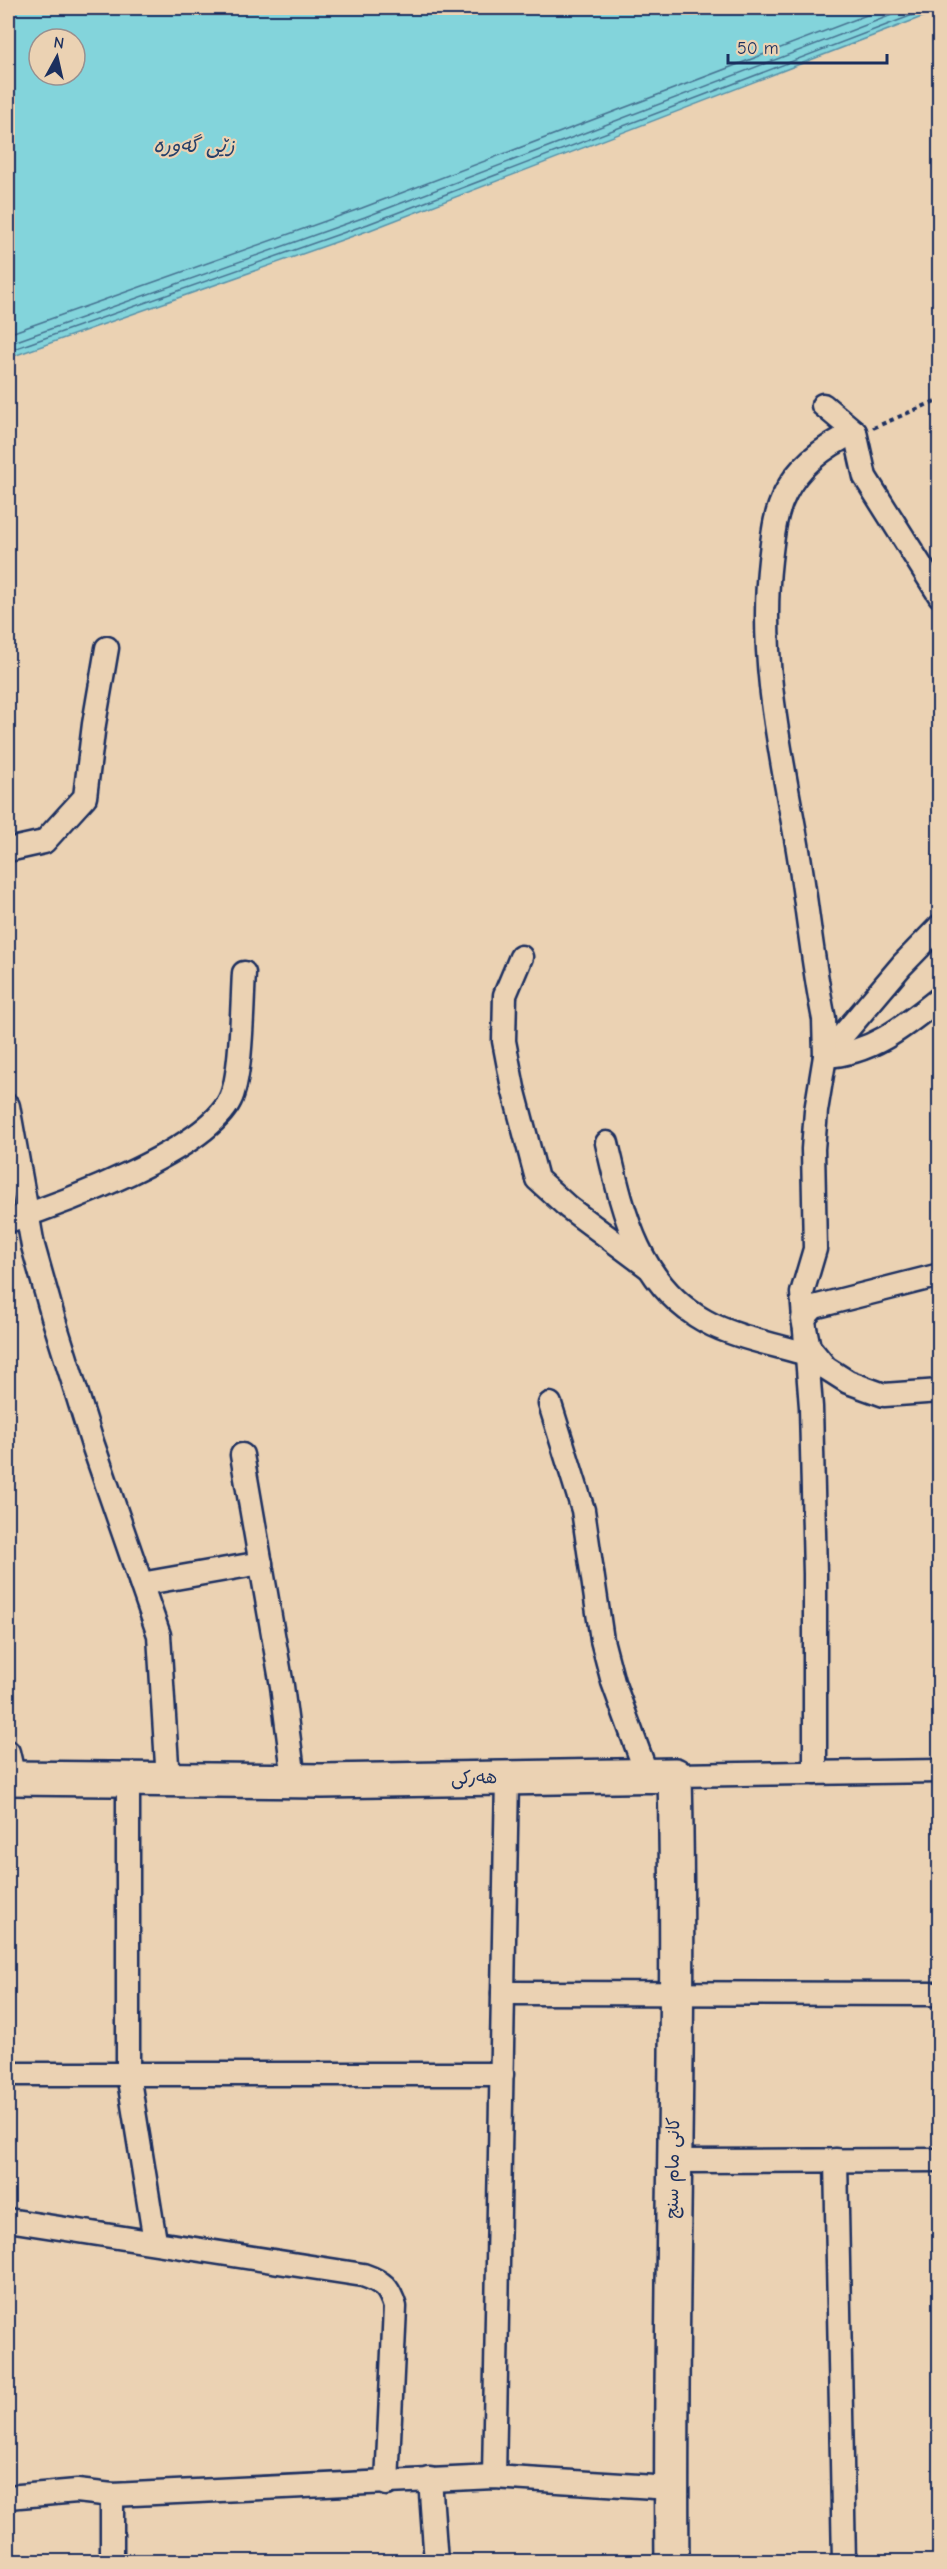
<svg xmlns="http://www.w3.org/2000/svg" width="947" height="2569" font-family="'Comic Neue','Playpen Sans Arabic',sans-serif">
<rect width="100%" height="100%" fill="#ebd2b3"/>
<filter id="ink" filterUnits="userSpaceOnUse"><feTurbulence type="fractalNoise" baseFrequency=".0167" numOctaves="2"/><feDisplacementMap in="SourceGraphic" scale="12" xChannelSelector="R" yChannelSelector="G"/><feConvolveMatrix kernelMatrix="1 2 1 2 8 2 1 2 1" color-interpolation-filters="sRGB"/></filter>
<g filter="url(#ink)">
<!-- water -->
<path fill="#83d4db" stroke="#5992a9" stroke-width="1.5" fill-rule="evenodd" d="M8 8H939L940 10 370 230 8 358ZM39 39H75V75H39Z"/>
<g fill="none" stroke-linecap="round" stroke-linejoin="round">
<!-- shore -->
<g stroke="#457190" stroke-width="1.5">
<path d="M8 334 362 208 885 8"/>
<path d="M8 344 365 217 910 8"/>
<path d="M8 351 368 224 931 8"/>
</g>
<!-- street casing -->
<g stroke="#1b2f5e" stroke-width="27">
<g id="street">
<path d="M823 405 855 432 865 477 940 596"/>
<path d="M8 850 44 842 85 797 94 724 107 648"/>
<path d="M521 957 505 995 504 1041 513 1088 537 1179 569 1208 648 1267"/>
<path d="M825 1056 902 965 940 926"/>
<path d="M825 1056C871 1054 905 1026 940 998"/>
<path d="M8 1106 33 1246 53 1317 92 1442 159 1635 168 1781"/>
<path d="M607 1143C623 1212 638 1284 705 1321 731 1336 776 1345 806 1354"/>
<path d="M8 1221C61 1204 205 1151 230 1100 242 1076 242 1002 244 973"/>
<path d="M940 1275 814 1307 803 1319 809 1347 826 1368 848 1382 884 1395 940 1391"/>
<path d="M550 1404 583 1510 602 1640 613 1682 647 1775"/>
<path d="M242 1455 282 1686 294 1780"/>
<path d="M141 1584 261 1563"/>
<path d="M8 1752 14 1778"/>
<path d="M815 1773V1574L811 1407 802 1293 815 1249 813 1149 816 1111 825 1056 824 1019C812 961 807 902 797 844 780 749 759 657 770 560 773 537 774 515 785 494 799 465 827 445 855 432"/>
<path d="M675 1775 940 1771"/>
<path d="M128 1780V2074L155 2241"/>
<path d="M503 1993 940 1994"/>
<path d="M8 2074H502"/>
<path d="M836 2160 844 2562"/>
<path d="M673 2161 940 2160"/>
<path d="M8 2220 363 2275C383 2282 389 2287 395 2307L387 2484"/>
<path d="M494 2477 507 1778"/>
<path d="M430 2479 436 2562"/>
<path d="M112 2495V2562"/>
<path d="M8 2497 77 2491 112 2495 494 2477 671 2488"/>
</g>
</g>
<!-- secondary casing -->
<g stroke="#1b2f5e" stroke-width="38">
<path id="secondary" d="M8 1778 322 1781 675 1775C681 2037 669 2299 672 2562"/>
</g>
<!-- path -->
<path stroke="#1b2f5e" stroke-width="4" stroke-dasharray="4.5 4.5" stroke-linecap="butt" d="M873 428 940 399"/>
<!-- street -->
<use href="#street" stroke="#ebd2b3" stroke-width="22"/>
<!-- secondary -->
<use href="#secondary" stroke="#ebd2b3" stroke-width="33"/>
</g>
</g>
<g text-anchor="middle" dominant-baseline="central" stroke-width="4.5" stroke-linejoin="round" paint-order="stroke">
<!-- street labels -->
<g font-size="18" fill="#1b2f5e" stroke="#ebd2b3">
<text transform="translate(474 1778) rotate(-1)">هەرکی</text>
<text transform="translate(673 2168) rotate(-89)">کانی مام سنج</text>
</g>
<!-- water labels -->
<g font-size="20" font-style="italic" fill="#25406a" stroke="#ebd2b3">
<text x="194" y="145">زێی گەورە</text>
</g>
</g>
<!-- margin -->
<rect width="947" height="2569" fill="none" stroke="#ebd2b3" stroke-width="30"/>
<rect x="15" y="15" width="917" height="2539" fill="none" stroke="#1b2f5e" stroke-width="2" filter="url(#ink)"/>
<!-- north arrow -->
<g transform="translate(57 57) rotate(8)"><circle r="28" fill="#ebd2b3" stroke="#989191" stroke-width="1.5"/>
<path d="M0-4.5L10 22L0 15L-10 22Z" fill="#1b2f5e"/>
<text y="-9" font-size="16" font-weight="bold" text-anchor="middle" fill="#1b2f5e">N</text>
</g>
<!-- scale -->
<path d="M728 54v9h159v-9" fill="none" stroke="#1b2f5e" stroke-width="3"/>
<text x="737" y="54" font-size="18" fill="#1b2f5e" stroke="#ebd2b3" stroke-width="4.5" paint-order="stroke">50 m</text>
</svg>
